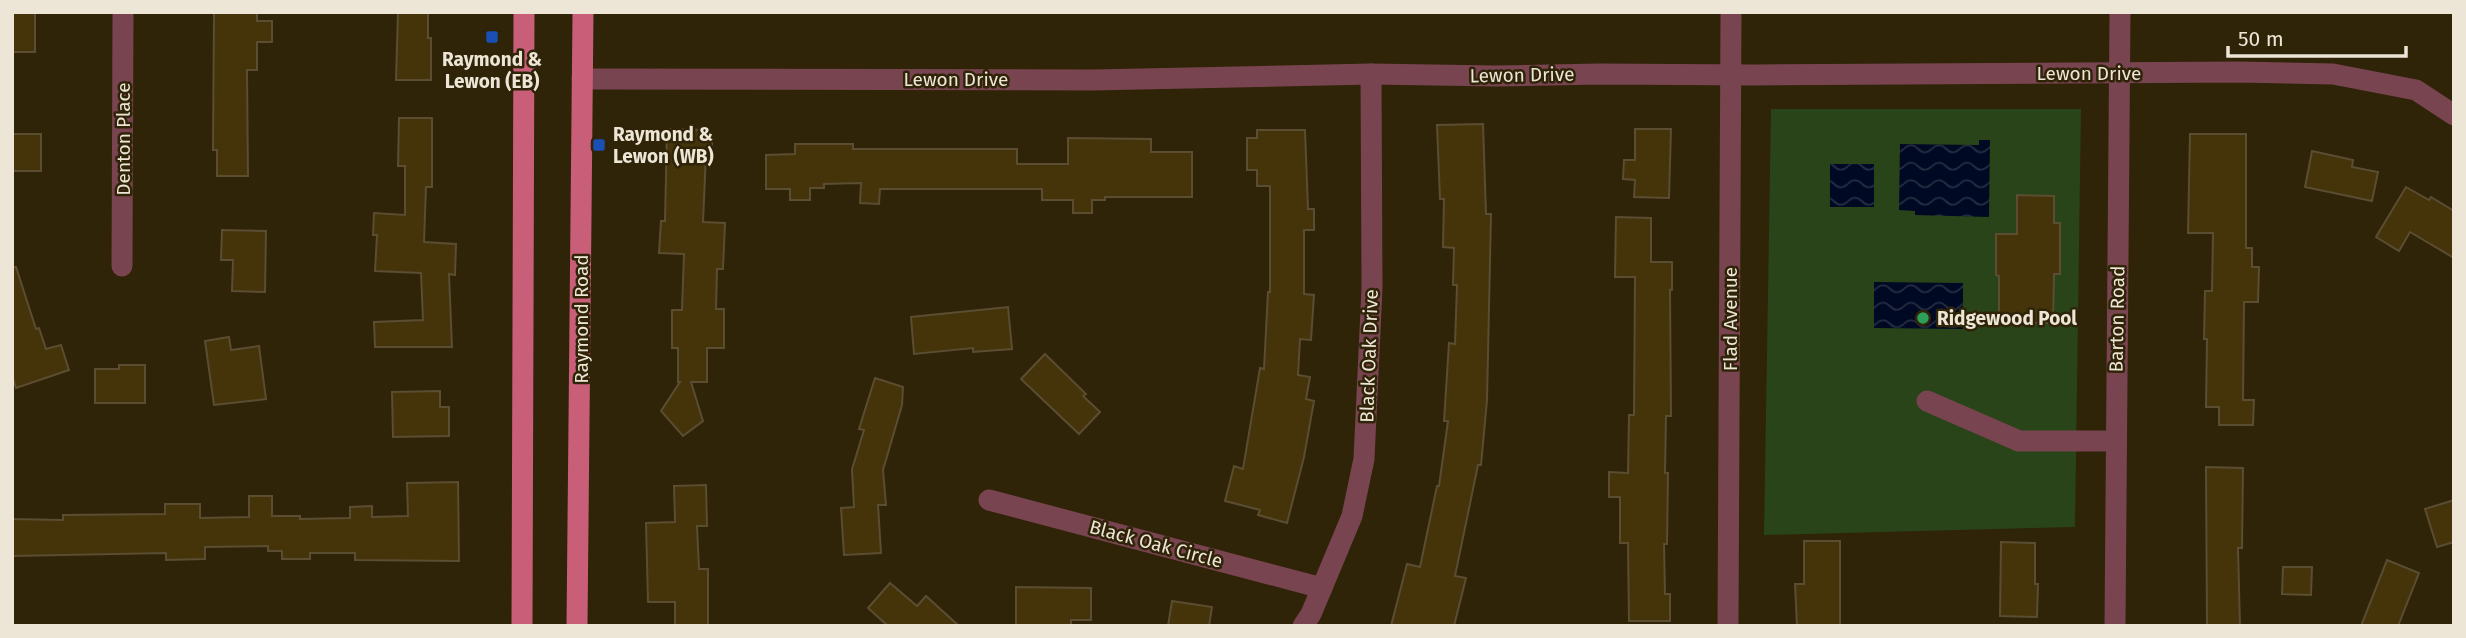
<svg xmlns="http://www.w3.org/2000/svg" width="2466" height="638" font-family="'Fira Sans',sans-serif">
<defs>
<pattern id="water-waves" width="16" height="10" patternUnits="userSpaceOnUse" patternTransform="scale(1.75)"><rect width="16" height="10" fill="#000923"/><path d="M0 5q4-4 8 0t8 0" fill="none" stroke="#262d42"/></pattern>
</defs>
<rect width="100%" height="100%" fill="#2f2308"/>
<!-- park -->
<path fill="#284418" d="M1771 109H2081L2075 527 1764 535Z"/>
<!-- water -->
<g fill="url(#water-waves)">
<path d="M1979 140H1990L1989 217 1915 215V211L1899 210 1900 144 1979 145Z"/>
<rect x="1830" y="164" width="44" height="43"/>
<path d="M1874 282 1963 283V329L1874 328Z"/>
</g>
<!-- building -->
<g fill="#45340a" stroke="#5a4d32" stroke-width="2">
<rect x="12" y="12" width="23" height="40"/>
<path d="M214 12H257V21H272V42H257V70H247L248 176H217V150H213Z"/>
<path d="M398 12H428V38H431V80H396Z"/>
<path d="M399 118H432V187H426L424 242 456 244 455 275 449 274 452 347H375L374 322 423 320 421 273 375 271 377 235H373L374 213 405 215V166H398Z"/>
<path d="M1483 124 1486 214H1491L1487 400 1481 465H1478L1455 576 1466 578 1454 626H1391L1407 564 1420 567 1437 486H1439L1448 421H1444L1449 343 1455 344 1457 285H1453L1454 248 1443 247 1444 199H1440L1437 125Z"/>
<path d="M667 129 706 130V133H712V154H706L703 222 725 223 723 269H717L716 309H724V348H707V382H691L703 421 683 436 661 411 680 382H678V348H672V310H682L684 254 659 253 661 221H665Z"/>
<path d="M1635 129H1671L1669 198 1634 197 1635 180 1623 179 1624 160H1635Z"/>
<path d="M1257 130H1305L1308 209H1314V230H1304V294L1314 295 1311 340 1300 339 1298 375 1310 377 1306 399 1314 401 1304 457 1287 523 1258 515 1260 510 1225 501 1234 466 1243 469 1260 368 1264 369 1268 292H1270V186H1257V170H1247V138H1257Z"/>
<rect x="12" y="134" width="29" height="37"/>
<path d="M2190 134H2246V248H2252V267H2259L2258 302H2244L2243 400H2254L2253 425H2219V407H2206L2207 339H2204L2205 291H2212L2213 233H2188Z"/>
<path d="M1068 138 1151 139V152H1192V197H1105V200H1092V213H1073V200H1042V189H880L879 204 860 203 861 183 824 184V188H810V200H790V189H766V155L795 154V144H853V149H1017V164H1068Z"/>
<path d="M2312 151 2353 160 2352 167 2378 172 2372 201 2305 187Z"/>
<path d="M2406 187 2429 200 2431 197 2454 211V258L2410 232 2399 251 2376 237Z"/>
<path d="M2017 195 2054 196V223H2060V274H2054L2053 323H1999V276L1996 275V234H2017Z"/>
<path d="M1616 217 1651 218V262H1672V290H1670L1671 416H1666L1665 473H1668L1667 544H1664L1665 594H1670V621H1629L1628 543H1620V497H1609V472L1628 473 1629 415H1634L1635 277H1615Z"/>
<path d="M222 230 266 231 265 292 232 291 233 260H221Z"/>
<path d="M12 267H16L36 329 39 328 46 349 61 345 69 370 16 388 12 375Z"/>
<path d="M1008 307 1012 349 973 352V348L914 354 911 317Z"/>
<path d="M229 337 231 350 259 346 266 399 214 405 205 341Z"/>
<path d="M1045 354 1086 394 1083 396 1100 412 1079 434 1021 379Z"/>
<path d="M119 365H145V403H95V369H119Z"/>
<path d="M875 378 903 387 902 405 883 470 886 505H878L881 553 844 555 841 508 854 507 852 469 864 430 859 429Z"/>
<path d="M440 391V407H449V436L393 437 392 392Z"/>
<path d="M2206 467 2243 468 2242 548H2238L2240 626H2207Z"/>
<path d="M458 482 459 561 355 560V553H310V559H282V551H268V546L205 547V559L166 560V553L12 556V519L63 520V515L165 514V504H200V518L249 517V496H272V516H300V519L350 518V507L372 506V517L408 516 407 483Z"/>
<path d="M706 485 707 526H697L699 569H708V626H675V602H648L646 523 675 522 674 486Z"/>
<path d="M2454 500V542L2437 547 2425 509Z"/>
<path d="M1804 541H1840V626H1797L1795 584H1804Z"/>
<path d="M2001 542 2035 543V584H2038L2037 617 2000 616Z"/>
<path d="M2387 560 2419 573 2398 626H2361Z"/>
<path d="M2283 567H2312L2311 595 2282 594Z"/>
<path d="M890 583 917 606 926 596 959 626H888L868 608Z"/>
<path d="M1016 587 1091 588V620H1071V626H1016Z"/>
<path d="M1172 601 1212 607 1209 626H1168Z"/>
</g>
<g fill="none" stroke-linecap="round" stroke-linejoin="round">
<!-- minor -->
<g stroke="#78444f" stroke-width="21">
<path d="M582 79 1093 80 1371 74 1496 76 1600 74 1754 75 2239 72 2333 74 2416 90 2454 115"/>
<path d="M122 266 123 12"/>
<path d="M1927 401 2019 441H2116"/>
<path d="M989 500 1322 588"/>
<path d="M1303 626 1311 614 1352 516 1364 459 1372 288 1371 74"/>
<path d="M1728 626 1731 12"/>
<path d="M2115 626 2120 12"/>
</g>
<!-- major -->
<g stroke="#c95e78" stroke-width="21">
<path d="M522 626 524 12"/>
<path d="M577 626 583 12"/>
</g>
</g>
<!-- markers -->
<g fill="#1a4fb4" stroke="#2f2308" stroke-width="2.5">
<rect x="485" y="30" width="14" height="14" rx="3.5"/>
<rect x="592" y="138" width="14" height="14" rx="3.5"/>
</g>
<circle fill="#2e9e5b" stroke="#2f2308" stroke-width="2.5" cx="1923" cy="318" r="7"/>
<g text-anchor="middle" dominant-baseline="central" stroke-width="5" stroke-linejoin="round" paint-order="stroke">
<!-- poi labels -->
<g font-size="19" font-weight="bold" fill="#ede6d6" stroke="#2f2308" text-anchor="start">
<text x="492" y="59" text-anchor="middle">Raymond &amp;<tspan x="492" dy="22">Lewon (EB)</tspan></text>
<text x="613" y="134">Raymond &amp;<tspan x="613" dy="22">Lewon (WB)</tspan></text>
<text x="1937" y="318">Ridgewood Pool</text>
</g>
<!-- street labels -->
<g font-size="19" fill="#ede6d6" stroke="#2f2308">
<text x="2089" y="73">Lewon Drive</text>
<text transform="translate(1522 75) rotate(-1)">Lewon Drive</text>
<text x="956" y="79">Lewon Drive</text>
<text transform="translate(123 139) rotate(-90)">Denton Place</text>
<text transform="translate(581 319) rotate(-90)">Raymond Road</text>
<text transform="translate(1730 319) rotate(-90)">Flad Avenue</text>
<text transform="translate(2117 319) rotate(-89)">Barton Road</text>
<text transform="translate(1369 356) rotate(-88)">Black Oak Drive</text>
<text transform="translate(1156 544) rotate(15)">Black Oak Circle</text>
</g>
</g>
<!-- border -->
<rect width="2466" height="638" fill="none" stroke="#ede6d6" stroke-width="28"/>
<!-- scale -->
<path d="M2228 46v10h178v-10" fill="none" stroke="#ede6d6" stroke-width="3.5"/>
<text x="2238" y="46" font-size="21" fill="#ede6d6" stroke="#2f2308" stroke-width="5" paint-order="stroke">50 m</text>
</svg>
